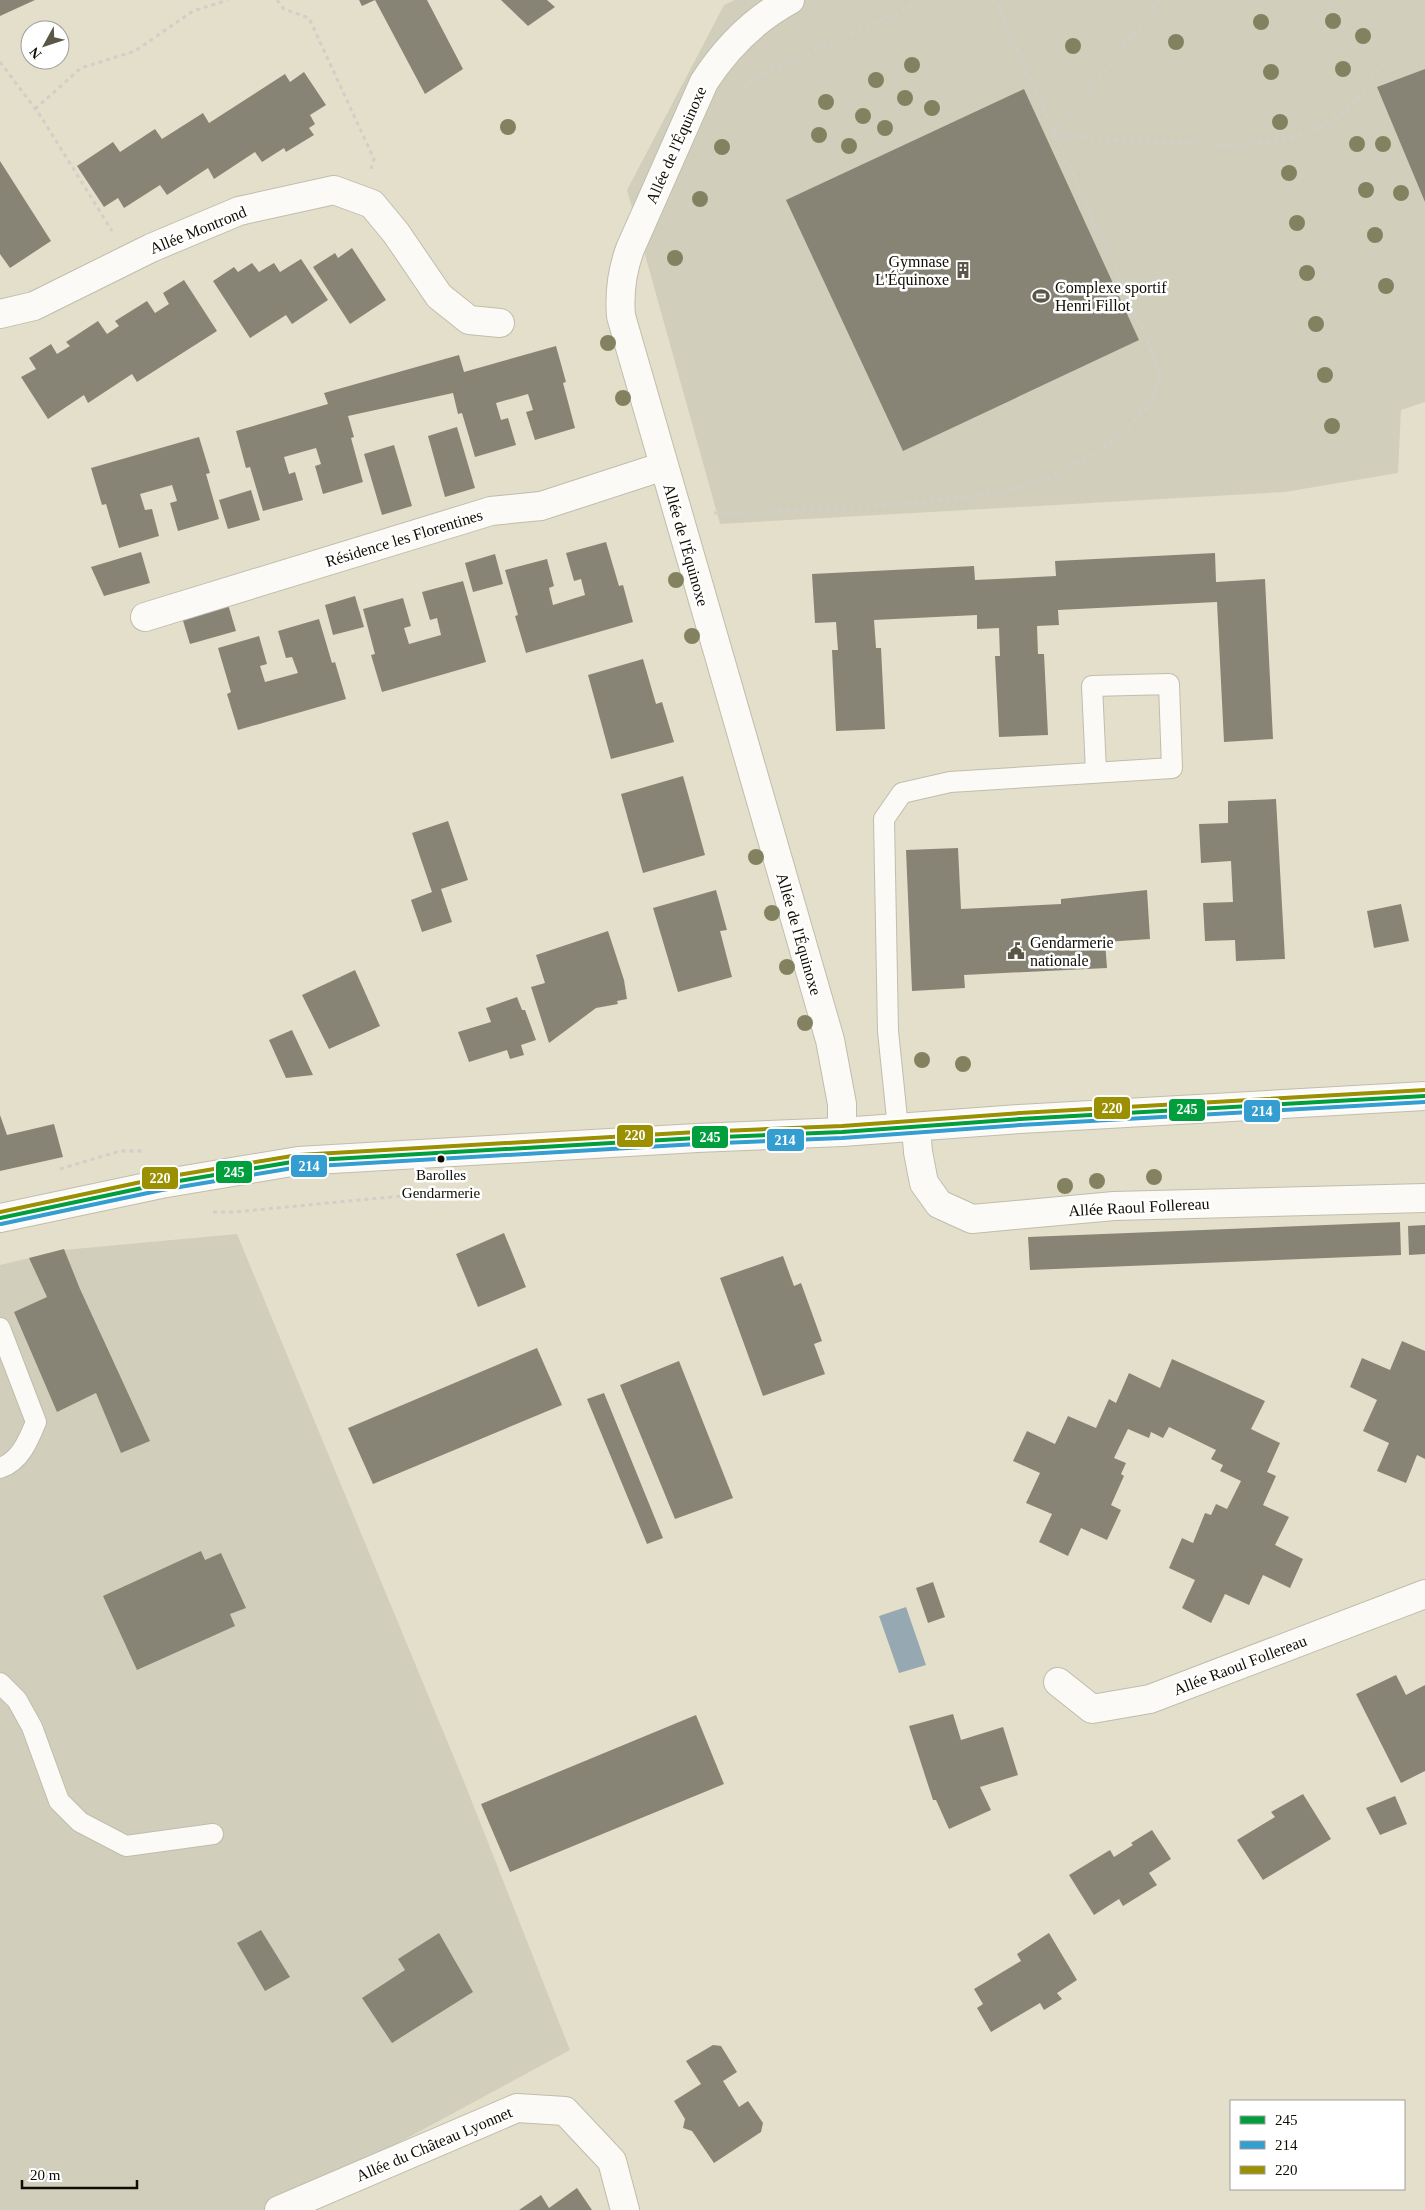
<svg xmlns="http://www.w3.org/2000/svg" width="1425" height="2210" font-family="Georgia,serif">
<rect width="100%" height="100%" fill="#e4dfca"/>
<!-- green -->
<g fill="#d1cfbb">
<path d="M735 0H1425V402L1401 410 1398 473 1285 492 720 524 627 190 724 5Z"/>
<path d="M237 1234 465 1784 570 2050 274 2210H0V1265L63 1250Z"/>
</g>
<!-- water -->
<path fill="#96a9b2" d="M906 1607 926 1665 899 1673 879 1616Z"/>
<!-- building -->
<g fill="#888475">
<path d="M0 0H35L0 16Z"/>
<path d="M359 0H427L463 69 425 94 375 0 362 6Z"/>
<path d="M501 0H547L555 7 528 26Z"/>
<path d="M1425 69V202L1377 87Z"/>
<path d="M304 72 326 105 310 115 315 124 309 128 314 135 286 152 284 148 262 162 255 152 214 179 208 168 167 195 160 185 124 208 118 198 104 207 77 166 113 142 120 152 155 129 162 139 203 113 209 123 285 74 290 82Z"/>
<path d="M1024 89 1139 340 903 451 786 200Z"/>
<path d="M0 161 51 241 10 268 0 254Z"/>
<path d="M352 248 386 300 350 324 313 267 335 253 338 258Z"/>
<path d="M301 259 328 300 292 324 286 315 250 338 213 281 234 267 238 272 252 263 259 272 274 263 280 272Z"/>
<path d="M184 280 217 331 137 382 132 374 88 403 84 395 48 419 21 377 36 369 29 358 51 344 57 354 70 346 66 342 98 321 107 334 119 326 115 321 147 301 155 313 169 304 163 293Z"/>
<path d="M556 346 566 382 563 383 575 428 535 440 526 412 533 410 528 394 496 403 501 420 508 418 516 445 475 457 462 413 458 414 453 393 348 416 354 437 351 438 363 482 323 494 315 466 321 464 316 448 284 457 289 474 295 472 303 500 263 511 250 467 246 468 236 431 328 404 324 393 459 355 464 372Z"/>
<path d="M457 427 475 488 445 497 428 436Z"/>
<path d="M199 437 210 473 206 474 219 519 178 531 170 503 177 501 172 485 140 494 145 510 152 509 159 536 119 548 106 504 102 505 91 468Z"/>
<path d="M394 445 412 506 382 515 364 454Z"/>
<path d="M251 490 260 520 228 529 219 500Z"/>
<path d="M606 542 619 586 623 585 633 622 526 653 515 616 518 615 505 570 547 559 554 586 549 588 553 605 585 595 581 579 574 581 566 553Z"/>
<path d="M141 552 150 583 104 596 91 567Z"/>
<path d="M1215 553 1216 582 1265 579 1273 739 1224 742 1217 602 1058 610 1059 625 1037 626 1038 654H1044L1048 735 999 737 995 656H1000L999 628 977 629V615L874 620 876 648H881L885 729 836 731 832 650H838L836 622 815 623 812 574 974 566 975 580 1056 576 1055 561Z"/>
<path d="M495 554 503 584 473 592 465 563Z"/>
<path d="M463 581 486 662 382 692 371 655 375 654 363 609 403 598 411 626 404 628 409 644 441 635 437 618 430 620 422 592Z"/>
<path d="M355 596 364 627 333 635 325 605Z"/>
<path d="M227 601 236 631 190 644 181 614Z"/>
<path d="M319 619 332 663 335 662 346 699 238 730 227 694 231 692 218 648 259 636 267 664 260 666 265 682 298 673 292 657 286 658 278 631Z"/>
<path d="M643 659 656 704 662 702 674 742 611 759 588 675Z"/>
<path d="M683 776 705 855 643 873 621 794Z"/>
<path d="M1276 799 1285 959 1236 961 1235 940 1205 941 1203 903 1233 902 1231 861 1201 863 1199 824 1228 823V801Z"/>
<path d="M448 821 468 880 441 889 452 922 422 932 411 900 432 892 412 833Z"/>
<path d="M958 848 961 909 1061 904V899L1147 890 1150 939 1105 942 1107 968 964 975 965 988 912 991 906 850Z"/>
<path d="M716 890 727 930 720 931 732 977 678 992 653 908Z"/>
<path d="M1401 904 1409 941 1374 948 1367 911Z"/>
<path d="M608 931 624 980 627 999 617 1001 618 1004 596 1008 549 1043 531 987 545 983 536 955Z"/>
<path d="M355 970 380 1026 329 1049 302 995Z"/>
<path d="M517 997 522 1010H525L536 1040 521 1045 524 1055 510 1059 507 1050 469 1062 458 1032 491 1022 486 1008Z"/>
<path d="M292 1030 313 1075 286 1078 269 1040Z"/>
<path d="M0 1115 7 1135 54 1124 63 1157 0 1171Z"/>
<path d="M1400 1222 1401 1255 1030 1270 1028 1237Z"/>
<path d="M1425 1225V1254L1409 1255 1408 1226Z"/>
<path d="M504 1233 526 1287 478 1307 456 1254Z"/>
<path d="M64 1249 80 1289 150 1441 121 1453 96 1393 57 1412 14 1312 47 1297 29 1258Z"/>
<path d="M783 1256 794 1286 801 1283 822 1341 814 1344 825 1374 763 1396 720 1278Z"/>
<path d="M1402 1341 1425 1351V1459L1417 1455 1406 1483 1377 1471 1389 1443 1363 1431 1377 1400 1350 1387 1362 1358 1390 1370Z"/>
<path d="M537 1348 562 1405 373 1484 348 1428Z"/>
<path d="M1172 1359 1265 1401 1251 1429 1280 1443 1267 1472 1276 1476 1263 1505 1289 1517 1275 1545 1303 1559 1290 1588 1263 1575 1249 1605 1225 1594 1211 1623 1182 1608 1195 1580 1169 1568 1182 1538 1193 1543 1205 1513 1211 1515 1216 1504 1227 1509 1241 1481 1220 1471 1223 1465 1211 1459 1216 1450 1169 1427 1163 1438 1151 1432 1149 1438 1128 1429 1114 1458 1126 1463 1121 1474 1124 1476 1111 1505 1121 1510 1107 1540 1081 1528 1068 1556 1039 1542 1052 1514 1026 1503 1040 1473 1013 1461 1027 1431 1055 1444 1068 1416 1096 1428 1109 1399 1116 1403 1129 1373 1160 1388Z"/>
<path d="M679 1361 733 1498 675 1519 620 1385Z"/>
<path d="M604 1393 663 1538 647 1544 587 1399Z"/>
<path d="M201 1551 205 1560 221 1553 246 1608 230 1614 235 1626 137 1670 103 1596Z"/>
<path d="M933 1582 945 1617 928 1623 916 1588Z"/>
<path d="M1396 1675 1406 1695 1425 1685V1771L1401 1783 1356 1694Z"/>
<path d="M953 1714 961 1740 1003 1727 1018 1775 980 1787 991 1810 949 1829 936 1800H933L909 1726Z"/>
<path d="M696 1715 724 1784 510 1872 481 1804Z"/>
<path d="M1303 1794 1331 1839 1263 1880 1237 1840 1275 1817 1271 1812Z"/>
<path d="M1395 1796 1407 1824 1380 1835 1366 1808Z"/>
<path d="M1152 1830 1171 1859 1149 1873 1157 1885 1123 1906 1119 1899 1094 1915 1069 1875 1110 1850 1114 1857 1133 1845 1131 1843Z"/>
<path d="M261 1930 290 1977 265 1991 237 1943Z"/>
<path d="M439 1933 473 1992 392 2043 362 1998 405 1970 398 1959Z"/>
<path d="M1049 1933 1077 1980 1057 1993 1062 1999 1044 2010 1040 2003 991 2032 977 2008 983 2004 974 1989 1021 1961 1017 1954Z"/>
<path d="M713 2045 721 2046 737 2072 723 2081 739 2107 748 2101 763 2123 761 2132 714 2163 692 2131 683 2128 685 2119 674 2101 701 2084 686 2061Z"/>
<path d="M577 2188 592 2210H519L541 2195 549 2208Z"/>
</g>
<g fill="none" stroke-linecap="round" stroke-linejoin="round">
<!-- service casing -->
<g stroke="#c0bdac" stroke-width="22">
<g id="service">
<path d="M898 1128 888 1031 884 819 902 793 950 782 1172 768 1169 684 1092 686 1096 771"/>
<path d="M0 1328 36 1422C29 1439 20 1462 0 1468"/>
<path d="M0 1683 17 1700 32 1727 59 1801 80 1822 126 1846 213 1834"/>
</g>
</g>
<!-- minor casing -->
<g stroke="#c0bdac" stroke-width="30">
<g id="minor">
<path d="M790 0C755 19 726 48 704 82L630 249C622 271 619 292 621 316L830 1040 842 1104V1132"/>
<path d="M0 314 34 306 151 248 239 211 334 190 372 204 396 233 439 296 469 320 500 323"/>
<path d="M145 617 491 511 541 506 664 466"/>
<path d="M916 1127 918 1152 924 1183 939 1204 972 1219 1114 1206 1425 1198"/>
<path d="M1058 1682 1092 1709 1150 1699 1425 1594"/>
<path d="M279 2210 517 2108 565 2111 612 2161 625 2210"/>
</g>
</g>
<!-- primary casing -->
<g stroke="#c0bdac" stroke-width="30">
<path id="primary" d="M0 1218 161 1184 298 1161 697 1138 842 1132 1020 1119 1425 1096"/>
</g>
<!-- path -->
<g stroke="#d0cfc9" stroke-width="3" stroke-dasharray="4 4" stroke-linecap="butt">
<path d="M277 0 284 9 309 18 374 159 371 169"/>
<path d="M1160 0 1054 135C1095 139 1135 141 1176 143 1232 145 1290 150 1338 116 1356 103 1367 85 1380 67"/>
<path d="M0 62 40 115 112 231"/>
<path d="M744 88 760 76 924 0"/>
<path d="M35 109 81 68 135 51 193 11 228 0"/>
<path d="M714 513 765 512 915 503 1001 492 1052 477 1094 454 1126 430 1151 403 1160 378 1148 342 995 0"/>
<path d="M60 1169 120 1151H143"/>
<path d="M213 1212H234L465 1190 472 1187"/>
</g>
<!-- service -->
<use href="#service" stroke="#fbfaf7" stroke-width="20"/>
<!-- minor -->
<use href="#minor" stroke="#fbfaf7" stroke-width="28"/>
<!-- primary -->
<use href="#primary" stroke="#fbfaf7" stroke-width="28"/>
<!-- bus-1 casing -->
<g stroke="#fff" stroke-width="8">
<path id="bus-1" d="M0 1218 161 1184 298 1161 697 1138 842 1132 1020 1119 1425 1096"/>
</g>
<!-- bus-2 casing -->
<g stroke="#fff" stroke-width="8">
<path id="bus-2" d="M1 1224 162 1190 299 1167 697 1144 842 1138 1020 1125 1425 1102"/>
</g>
<!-- bus-3 casing -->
<g stroke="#fff" stroke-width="8">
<path id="bus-3" d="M0 1212 160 1178 298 1155 697 1132 842 1126 1020 1113 1425 1090"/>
</g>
<!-- bus-1 -->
<use href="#bus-1" stroke="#009e3d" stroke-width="4"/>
<!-- bus-2 -->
<use href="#bus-2" stroke="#359ed0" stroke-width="4"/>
<!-- bus-3 -->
<use href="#bus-3" stroke="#9a9001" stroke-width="4"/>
</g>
<!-- trees -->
<g fill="#838260">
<circle cx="1333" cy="21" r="8"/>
<circle cx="1261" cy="22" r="8"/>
<circle cx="1363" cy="36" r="8"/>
<circle cx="1176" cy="42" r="8"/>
<circle cx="1073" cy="46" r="8"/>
<circle cx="912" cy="65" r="8"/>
<circle cx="1343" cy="69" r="8"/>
<circle cx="1271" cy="72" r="8"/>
<circle cx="876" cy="80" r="8"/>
<circle cx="905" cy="98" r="8"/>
<circle cx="826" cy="102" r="8"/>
<circle cx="932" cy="108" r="8"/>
<circle cx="863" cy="116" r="8"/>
<circle cx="1280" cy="122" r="8"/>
<circle cx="508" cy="127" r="8"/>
<circle cx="885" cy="128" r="8"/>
<circle cx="819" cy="135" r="8"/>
<circle cx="1357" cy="144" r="8"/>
<circle cx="1383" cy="144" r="8"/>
<circle cx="849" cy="146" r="8"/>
<circle cx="722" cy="147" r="8"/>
<circle cx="1289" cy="173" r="8"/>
<circle cx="1366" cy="190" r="8"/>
<circle cx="1401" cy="193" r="8"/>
<circle cx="700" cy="199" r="8"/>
<circle cx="1297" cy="223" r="8"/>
<circle cx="1375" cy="235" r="8"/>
<circle cx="675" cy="258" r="8"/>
<circle cx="1307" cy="273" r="8"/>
<circle cx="1386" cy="286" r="8"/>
<circle cx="1316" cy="324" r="8"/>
<circle cx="608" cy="343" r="8"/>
<circle cx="1325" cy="375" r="8"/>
<circle cx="623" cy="398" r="8"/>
<circle cx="1332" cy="426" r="8"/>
<circle cx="676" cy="580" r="8"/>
<circle cx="692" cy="636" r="8"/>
<circle cx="756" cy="857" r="8"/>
<circle cx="772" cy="913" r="8"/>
<circle cx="787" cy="967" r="8"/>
<circle cx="805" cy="1023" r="8"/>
<circle cx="922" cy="1060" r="8"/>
<circle cx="963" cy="1064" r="8"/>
<circle cx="1154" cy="1177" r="8"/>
<circle cx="1097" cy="1181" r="8"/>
<circle cx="1065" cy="1186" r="8"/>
</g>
<!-- icons -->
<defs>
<g id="building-bare" transform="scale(1.35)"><path d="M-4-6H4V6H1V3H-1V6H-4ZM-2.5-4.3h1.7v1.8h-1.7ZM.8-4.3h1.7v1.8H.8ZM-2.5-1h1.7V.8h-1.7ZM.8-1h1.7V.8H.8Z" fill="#5a5648" stroke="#fff" stroke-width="2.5" paint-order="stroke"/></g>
<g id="stadium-bare" transform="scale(1.35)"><path d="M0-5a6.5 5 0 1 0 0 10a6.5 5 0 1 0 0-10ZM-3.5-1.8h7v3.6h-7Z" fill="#5a5648" stroke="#fff" stroke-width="2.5" paint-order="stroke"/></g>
<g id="civic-bare" transform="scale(1.35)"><path d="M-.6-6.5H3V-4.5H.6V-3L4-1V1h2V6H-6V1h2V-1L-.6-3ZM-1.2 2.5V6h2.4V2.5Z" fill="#5a5648" stroke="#fff" stroke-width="2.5" paint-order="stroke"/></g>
</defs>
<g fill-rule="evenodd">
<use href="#building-bare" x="963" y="270"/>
<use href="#stadium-bare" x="1041" y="296"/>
<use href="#civic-bare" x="1016" y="951"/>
</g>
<!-- markers -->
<circle fill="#0f0c02" stroke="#fff" stroke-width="2" cx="441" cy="1159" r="4.5"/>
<g text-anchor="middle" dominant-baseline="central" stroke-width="5" stroke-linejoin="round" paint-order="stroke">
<!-- bus labels -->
<g font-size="15" fill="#0f0c02" stroke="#fff">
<text x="441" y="1175">Barolles<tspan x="441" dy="18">Gendarmerie</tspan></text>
</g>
<!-- street labels -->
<g font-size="16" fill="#0f0c02" stroke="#fff">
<text transform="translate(676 145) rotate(-66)">Allée de l'Équinoxe</text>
<text transform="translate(198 230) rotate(-22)">Allée Montrond</text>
<text transform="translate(404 538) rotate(-17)">Résidence les Florentines</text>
<text transform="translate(686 545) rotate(74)">Allée de l'Équinoxe</text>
<text transform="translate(799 934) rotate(74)">Allée de l'Équinoxe</text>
<text transform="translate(1139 1207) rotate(-3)">Allée Raoul Follereau</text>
<text transform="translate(1240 1665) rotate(-21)">Allée Raoul Follereau</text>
<text transform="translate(434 2144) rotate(-23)">Allée du Château Lyonnet</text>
</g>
<!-- poi labels -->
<g font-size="16" fill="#0f0c02" stroke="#fff" text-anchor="start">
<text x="949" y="261" text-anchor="end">Gymnase<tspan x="949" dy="18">L'Équinoxe</tspan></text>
<text x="1055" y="287">Complexe sportif<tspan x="1055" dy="18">Henri Fillot</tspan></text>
<text x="1030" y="942">Gendarmerie<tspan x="1030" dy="18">nationale</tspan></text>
</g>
</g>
<g stroke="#fff" stroke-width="2">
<rect x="1093" y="1096" width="38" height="24" rx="5" fill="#9a9001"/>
<rect x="1168" y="1098" width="38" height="24" rx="5" fill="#009e3d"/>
<rect x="1243" y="1099" width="38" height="24" rx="5" fill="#359ed0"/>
<rect x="616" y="1124" width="38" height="24" rx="5" fill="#9a9001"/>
<rect x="691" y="1125" width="38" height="24" rx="5" fill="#009e3d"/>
<rect x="766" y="1128" width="39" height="24" rx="5" fill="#359ed0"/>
<rect x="290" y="1154" width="38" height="24" rx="5" fill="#359ed0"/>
<rect x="215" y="1160" width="38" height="24" rx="5" fill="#009e3d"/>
<rect x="141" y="1166" width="38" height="24" rx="5" fill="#9a9001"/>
</g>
<g font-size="14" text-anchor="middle" font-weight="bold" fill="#fff">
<text x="1112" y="1113">220</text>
<text x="1187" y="1114">245</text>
<text x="1262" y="1116">214</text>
<text x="635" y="1140">220</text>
<text x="710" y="1142">245</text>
<text x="785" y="1145">214</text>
<text x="309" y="1171">214</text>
<text x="234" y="1177">245</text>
<text x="160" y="1183">220</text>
</g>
<!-- legend -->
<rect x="1230" y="2100" width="175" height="90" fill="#ffffff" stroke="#9f9e9a"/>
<rect x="1240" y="2116" width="25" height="8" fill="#009e3d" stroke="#9f9e9a"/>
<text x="1275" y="2125" font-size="15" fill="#0f0c02">245</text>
<rect x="1240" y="2141" width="25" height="8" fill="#359ed0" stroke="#9f9e9a"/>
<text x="1275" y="2150" font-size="15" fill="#0f0c02">214</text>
<rect x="1240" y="2166" width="25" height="8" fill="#9a9001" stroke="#9f9e9a"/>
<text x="1275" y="2175" font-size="15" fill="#0f0c02">220</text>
<!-- north arrow -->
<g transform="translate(45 45) rotate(230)"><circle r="24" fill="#ffffff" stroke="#9f9e9a"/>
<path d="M0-4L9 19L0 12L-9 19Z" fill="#5a5648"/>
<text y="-8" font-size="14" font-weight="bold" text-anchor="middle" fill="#0f0c02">N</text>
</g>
<!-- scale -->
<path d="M22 2180v8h115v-8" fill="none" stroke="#0f0c02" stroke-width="2.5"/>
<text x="30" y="2180" font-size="15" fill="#0f0c02" stroke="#ffffff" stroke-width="4" paint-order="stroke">20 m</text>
</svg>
